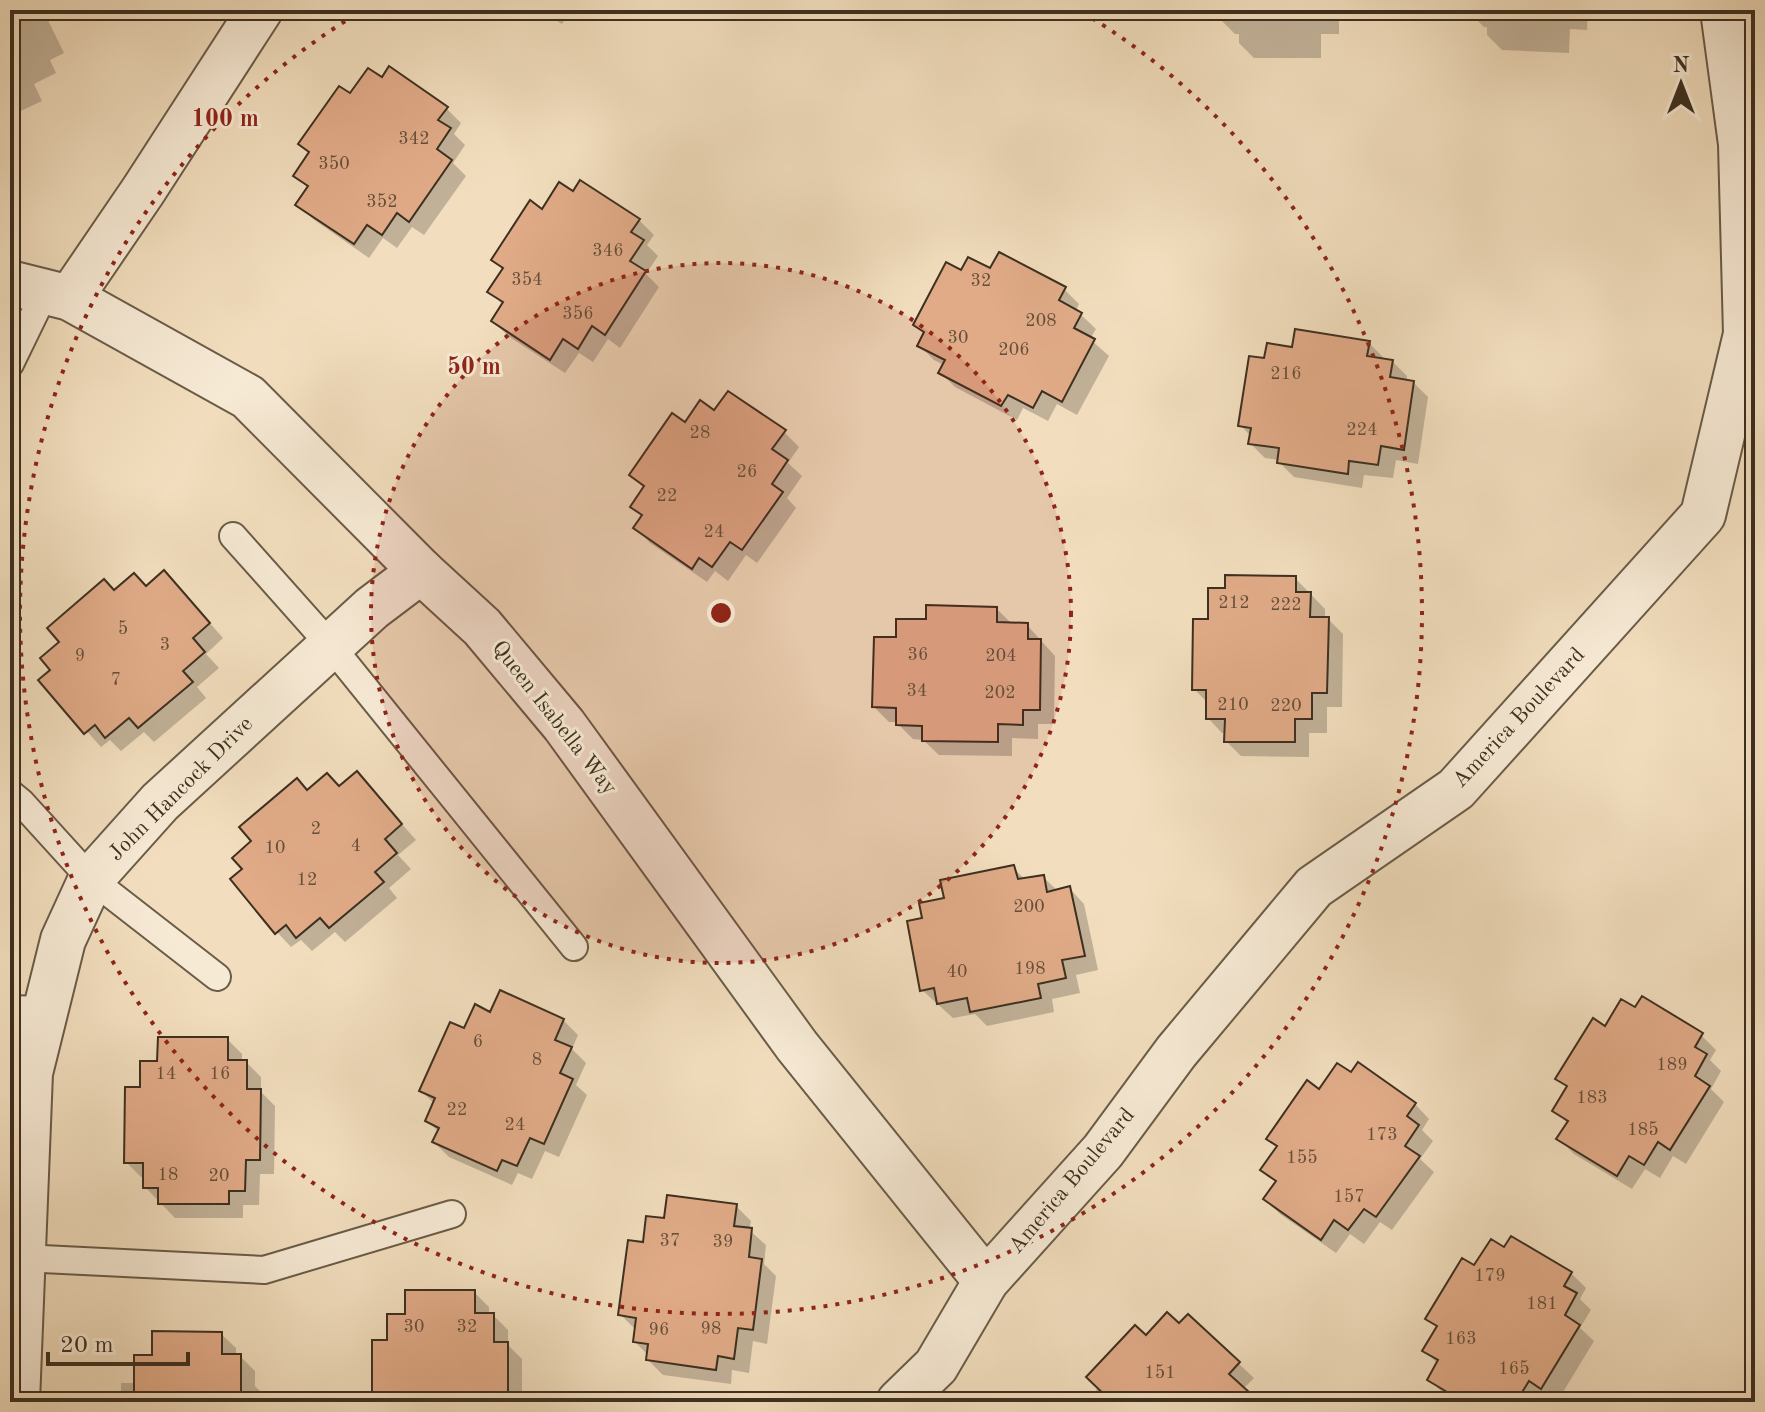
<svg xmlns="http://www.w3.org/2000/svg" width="1765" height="1412" font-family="'Old Standard TT',serif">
<rect width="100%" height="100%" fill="#f2debe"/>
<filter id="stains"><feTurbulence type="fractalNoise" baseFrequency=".0025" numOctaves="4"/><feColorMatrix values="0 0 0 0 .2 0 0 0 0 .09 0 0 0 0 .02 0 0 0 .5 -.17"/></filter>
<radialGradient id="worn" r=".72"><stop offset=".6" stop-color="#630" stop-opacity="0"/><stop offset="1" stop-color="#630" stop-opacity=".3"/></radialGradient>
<!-- shadow -->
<g fill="#0003">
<path d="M10 10H43L64 53 50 60 56 73 34 84 42 101 10 116Z"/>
<path d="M539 10H570L562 24Z"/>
<path d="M1220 10H1339V34H1321V58H1254L1239 43V34H1235L1220 19Z"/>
<path d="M1469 10H1588L1587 30 1570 29 1569 53 1502 50 1487 35V27H1484L1469 12Z"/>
<path d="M382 80 446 108 461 123 454 134 465 145 453 163 466 176 424 235 412 227 397 248 383 238 369 258 313 219 298 204 309 189 296 176 310 154 300 144 351 96Z"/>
<path d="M574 193 639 220 654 235 647 245 658 256 646 274 659 287 620 348 608 339 593 362 579 353 565 373 508 336 493 321 503 305 490 292 504 270 494 260 543 211Z"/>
<path d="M991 271 1064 289 1079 304 1076 310 1096 329 1090 339 1109 356 1077 415 1057 404 1048 421 1023 408 1017 420 955 387 940 372 944 365 934 360 919 345 925 335 915 325 962 273Z"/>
<path d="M1369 343 1384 358 1383 360 1392 361 1407 376V381L1413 382 1428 397 1418 464 1396 460 1393 478 1364 475 1362 488 1294 477 1279 462V460L1265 458 1250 443 1251 436 1240 425 1266 360 1293 349Z"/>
<path d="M715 413 784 432 799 447 788 463 802 476 787 498 796 508 757 563 746 555 728 581 715 571 707 582 650 543 636 528 643 517 632 506 645 488 632 475 685 425Z"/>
<path d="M1295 578 1325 609V619H1328L1343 634 1342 707H1327V733H1309V757L1241 756 1226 741V733H1222L1208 718V703L1194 689 1210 621 1227 590Z"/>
<path d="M178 587 223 638 206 654 219 668 197 687 206 698 154 742 144 732 121 751 110 740 101 747 41 680 53 670 114 592 147 588Z"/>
<path d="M997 609 1012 624 1027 625 1055 656 1054 724H1038V739L1012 738V756L939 755 923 740 913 739 898 724V722H889L874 707 898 639 928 621Z"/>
<path d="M340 788 371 789 416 840 398 855 411 869 389 888 397 898 345 942 335 932 312 951 301 940 291 947 277 932 244 870 308 792Z"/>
<path d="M1013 868 1026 880 1043 877 1058 891 1070 889 1084 904 1098 970 1076 975 1080 993 1052 999 1054 1012 987 1026 975 1014 953 1018 922 990 925 919 946 900Z"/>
<path d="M491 1014 563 1020 578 1035 572 1049 586 1063 576 1085 587 1095 559 1157 545 1151 532 1179 518 1173 512 1185 449 1157 434 1142 439 1132 427 1121 435 1104 421 1091 465 1031Z"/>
<path d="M1606 1028 1701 1035 1716 1050 1710 1060 1721 1071 1711 1089 1724 1102 1686 1164 1673 1156 1660 1178 1645 1169 1632 1189 1574 1154 1559 1139 1568 1124 1555 1110 1568 1089 1558 1078Z"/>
<path d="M227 1039 242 1054V1062H246L261 1077V1092L275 1106 274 1174H260L259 1205H243V1218H175L145 1187V1177H141L126 1162 142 1089 159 1063Z"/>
<path d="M1320 1092 1415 1104 1429 1119 1422 1130 1433 1141 1420 1159 1434 1172 1392 1230 1380 1222 1364 1244 1350 1234 1336 1253 1280 1214 1265 1199 1277 1183 1263 1169 1278 1148 1269 1138Z"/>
<path d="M736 1206 751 1221 749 1230 766 1245 764 1264 776 1276 767 1344 753 1341 749 1373 732 1370 731 1384 663 1375 648 1360V1355L635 1342V1329L620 1314 645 1244 666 1220Z"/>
<path d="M1505 1249 1571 1273 1586 1288 1580 1299 1591 1310 1580 1328 1594 1341 1557 1402 1544 1395 1540 1402H1457L1444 1394 1429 1379 1438 1364 1425 1351 1438 1329 1428 1319 1475 1268Z"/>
<path d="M474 1292 489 1307V1315H493L508 1330V1345L522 1359V1402H374L389 1342 407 1316Z"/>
<path d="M1188 1316 1254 1378 1243 1389 1252 1402H1085L1146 1337 1179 1326Z"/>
<path d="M221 1334 236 1348V1356H240L255 1371V1386L269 1400V1402H121V1383H136L154 1357Z"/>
</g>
<!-- building -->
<g fill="#e1ab88" stroke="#3d3020" stroke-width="2">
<path d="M389 66 448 107 438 120 451 128 437 149 452 160 409 222 397 213 382 235 367 225 354 244 295 205 308 186 293 176 309 152 298 144 339 86 350 93 368 68 382 77Z"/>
<path d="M580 180 640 219 631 232 644 240 630 261 646 271 605 335 592 326 578 349 563 339 550 360 491 321 503 302 487 292 503 268 491 260 530 200 542 209 559 182 573 191Z"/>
<path d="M999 252 1066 287 1059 300 1082 313 1074 328 1095 339 1062 402 1042 391 1033 408 1008 395 1001 406 938 373 945 360 917 346 924 332 913 325 946 262 961 270 968 257 990 268Z"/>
<path d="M1295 329 1370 341 1367 356 1393 360 1390 377 1414 381 1404 450 1381 446 1378 465 1349 461 1348 474 1277 463 1279 448 1248 444 1251 428 1238 426 1249 356 1264 358 1267 343 1292 347Z"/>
<path d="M728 391 786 430 772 449 788 460 772 484 783 492 742 550 730 542 712 567 699 558 692 569 633 528 642 515 630 507 644 486 629 475 672 413 685 422 700 400 714 410Z"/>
<path d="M164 570 210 623 193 638 205 652 183 671 193 682 138 728 129 718 105 738 95 725 84 734 38 680 50 670 40 658 59 642 47 628 104 579 114 590 134 573 146 586Z"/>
<path d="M1225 575 1296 576V592H1311L1310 617H1329L1327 693H1312V719H1295V742H1224L1225 719H1206V690H1192L1193 619H1208V588H1225Z"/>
<path d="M926 605 997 607V622L1028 623V639H1041L1040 710H1023V725L998 724V742L922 741V726L896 725V708L872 707 874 637H896V619H926Z"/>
<path d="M357 771 402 824 385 839 397 853 375 872 384 882 329 928 320 918 296 938 286 925 275 934 230 879 242 869 232 858 251 841 239 827 297 778 307 790 327 773 339 786Z"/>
<path d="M1014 865 1018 879 1044 875 1047 892 1070 886 1085 956 1062 960 1066 978 1038 984 1041 998 970 1012 967 998 937 1004 934 988 920 991 907 921 922 918 919 903 944 898 940 880Z"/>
<path d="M500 990 564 1019 555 1040 572 1047 560 1073 573 1079 544 1144 530 1138 517 1166 502 1160 497 1171 432 1142 439 1128 425 1121 435 1098 419 1091 450 1022 464 1028 475 1004 490 1012Z"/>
<path d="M1642 996 1703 1033 1695 1047 1707 1054 1695 1076 1710 1086 1670 1150 1658 1142 1644 1165 1629 1156 1617 1176 1556 1139 1568 1121 1552 1111 1567 1086 1555 1079 1593 1018 1605 1026 1621 999 1635 1007Z"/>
<path d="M158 1037H228V1060H247V1089H261L260 1160H246L245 1191H229V1204H158V1188H143V1163H124L125 1087H140V1061H157Z"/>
<path d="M1358 1062 1416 1103 1407 1116 1419 1125 1405 1146 1420 1156 1376 1217 1364 1209 1348 1230 1334 1220 1321 1240 1263 1199 1276 1181 1260 1170 1277 1146 1266 1139 1307 1080 1319 1089 1337 1063 1351 1072Z"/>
<path d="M667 1195 737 1204 734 1226 752 1228 749 1257 762 1259 753 1330 738 1328 734 1359 718 1356 716 1370 646 1360 648 1344 633 1342 636 1318 618 1315 628 1240 643 1242 646 1216 664 1218Z"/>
<path d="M1511 1236 1572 1272 1564 1286 1577 1293 1565 1315 1580 1325 1541 1389 1529 1381 1516 1402H1464L1427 1380 1438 1360 1422 1351 1437 1326 1425 1319 1462 1258 1474 1265 1491 1239 1504 1247Z"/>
<path d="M405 1290H475V1313H494V1342H508V1402H372V1340H387V1314H405Z"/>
<path d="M1167 1312 1179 1323 1188 1314 1240 1362 1229 1374 1260 1402H1112L1086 1377 1135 1325 1146 1335Z"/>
<path d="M152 1331 222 1332V1354H241V1402H134V1355H152Z"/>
</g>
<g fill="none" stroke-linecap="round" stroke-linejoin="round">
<!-- service casing -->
<g stroke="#6a5c48" stroke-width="30">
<g id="service">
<path d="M10 364 45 292"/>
<path d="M233 536 331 646 574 947"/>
<path d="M10 793 21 802 91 879 217 977"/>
<path d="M10 1009 45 1010"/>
<path d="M22 1258 264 1270 452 1214"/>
</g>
</g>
<!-- minor casing -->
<g stroke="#6a5c48" stroke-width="48">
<g id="minor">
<path d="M10 283 70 298 248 397 421 571 482 627 564 725 797 1046 986 1281"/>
<path d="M70 298 143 191 260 10"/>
<path d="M17 1402 30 1073 63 940 91 879 160 802 372 608 421 571"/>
<path d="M899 1402 936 1366 986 1281 1103 1151 1176 1052 1314 887 1456 789 1703 515 1746 334 1741 144 1723 10"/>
</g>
</g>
<!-- service -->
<use href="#service" stroke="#f7ead5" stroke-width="26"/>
<!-- minor -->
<use href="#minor" stroke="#f7ead5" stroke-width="44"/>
</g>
<!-- distance rings -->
<circle cx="721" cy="613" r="350" fill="#8f2418" fill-opacity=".12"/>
<g fill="none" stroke="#8f2418" stroke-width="4" stroke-dasharray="4 8">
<circle cx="721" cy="613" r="350"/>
<path d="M1082 12A701 701 0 1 1 360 12"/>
</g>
<g text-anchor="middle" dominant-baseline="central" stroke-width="6" stroke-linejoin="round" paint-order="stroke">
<!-- number labels -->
<g font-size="18" fill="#664f3a">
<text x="414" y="139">342</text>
<text x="334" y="164">350</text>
<text x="382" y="202">352</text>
<text x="608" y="251">346</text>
<text x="527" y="280">354</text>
<text x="981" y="281">32</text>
<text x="578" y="314">356</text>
<text x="1041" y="321">208</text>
<text x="958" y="338">30</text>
<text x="1014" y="350">206</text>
<text x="1286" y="374">216</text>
<text x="1362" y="430">224</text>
<text x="700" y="433">28</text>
<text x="747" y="472">26</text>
<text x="667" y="496">22</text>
<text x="714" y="532">24</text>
<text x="1234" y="603">212</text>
<text x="1286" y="605">222</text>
<text x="123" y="629">5</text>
<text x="165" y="645">3</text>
<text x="918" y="655">36</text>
<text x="80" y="656">9</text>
<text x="1001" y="656">204</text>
<text x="116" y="680">7</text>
<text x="917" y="691">34</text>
<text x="1000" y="693">202</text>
<text x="1233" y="705">210</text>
<text x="1286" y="706">220</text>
<text x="316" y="829">2</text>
<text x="356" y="846">4</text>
<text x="275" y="848">10</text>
<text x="307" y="880">12</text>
<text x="1029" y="907">200</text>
<text x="1030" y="969">198</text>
<text x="957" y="972">40</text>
<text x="478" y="1042">6</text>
<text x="537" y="1060">8</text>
<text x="1672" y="1065">189</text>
<text x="166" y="1074">14</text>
<text x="220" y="1074">16</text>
<text x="1592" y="1098">183</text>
<text x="457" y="1110">22</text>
<text x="515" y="1125">24</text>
<text x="1643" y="1130">185</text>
<text x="1382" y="1135">173</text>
<text x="1302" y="1158">155</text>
<text x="168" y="1175">18</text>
<text x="219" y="1176">20</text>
<text x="1349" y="1197">157</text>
<text x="670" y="1241">37</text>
<text x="723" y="1242">39</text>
<text x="1490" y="1276">179</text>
<text x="1542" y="1304">181</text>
<text x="414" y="1327">30</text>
<text x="467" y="1327">32</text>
<text x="711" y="1329">98</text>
<text x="659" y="1330">96</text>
<text x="1461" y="1339">163</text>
<text x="1514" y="1369">165</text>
<text x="1160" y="1373">151</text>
</g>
<!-- street labels -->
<g font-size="22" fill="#3d3020" stroke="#f7ead5">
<text transform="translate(554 718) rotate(52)">Queen Isabella Way</text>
<text transform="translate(1519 718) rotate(-47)">America Boulevard</text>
<text transform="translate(181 789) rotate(-45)">John Hancock Drive</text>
<text transform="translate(1072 1181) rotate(-50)">America Boulevard</text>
</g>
</g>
<circle cx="721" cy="613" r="12" fill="#8f2418" stroke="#f7ead5" stroke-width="4"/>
<g font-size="24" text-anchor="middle" font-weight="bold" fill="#8f2418" stroke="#f7ead5" stroke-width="6" stroke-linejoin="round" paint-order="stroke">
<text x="225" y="126">100 m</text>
<text x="474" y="374">50 m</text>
</g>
<!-- margin -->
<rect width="1765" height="1412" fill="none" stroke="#f2debe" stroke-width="40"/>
<rect x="12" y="12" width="1741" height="1388" fill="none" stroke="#3d3020" stroke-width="4"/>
<rect x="20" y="20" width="1725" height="1372" fill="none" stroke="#3d3020" stroke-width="2"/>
<!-- north arrow -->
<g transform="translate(1681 84)" stroke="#f7ead5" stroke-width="6" paint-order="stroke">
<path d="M0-6L14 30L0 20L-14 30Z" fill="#3d3020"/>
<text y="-12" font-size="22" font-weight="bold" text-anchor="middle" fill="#3d3020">N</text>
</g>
<!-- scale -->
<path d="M48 1352v12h140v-12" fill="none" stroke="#3d3020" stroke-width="4"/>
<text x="60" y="1352" font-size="24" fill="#3d3020" stroke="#f7ead5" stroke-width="6" paint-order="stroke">20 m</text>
<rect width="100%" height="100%" filter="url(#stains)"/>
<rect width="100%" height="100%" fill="url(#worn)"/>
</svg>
